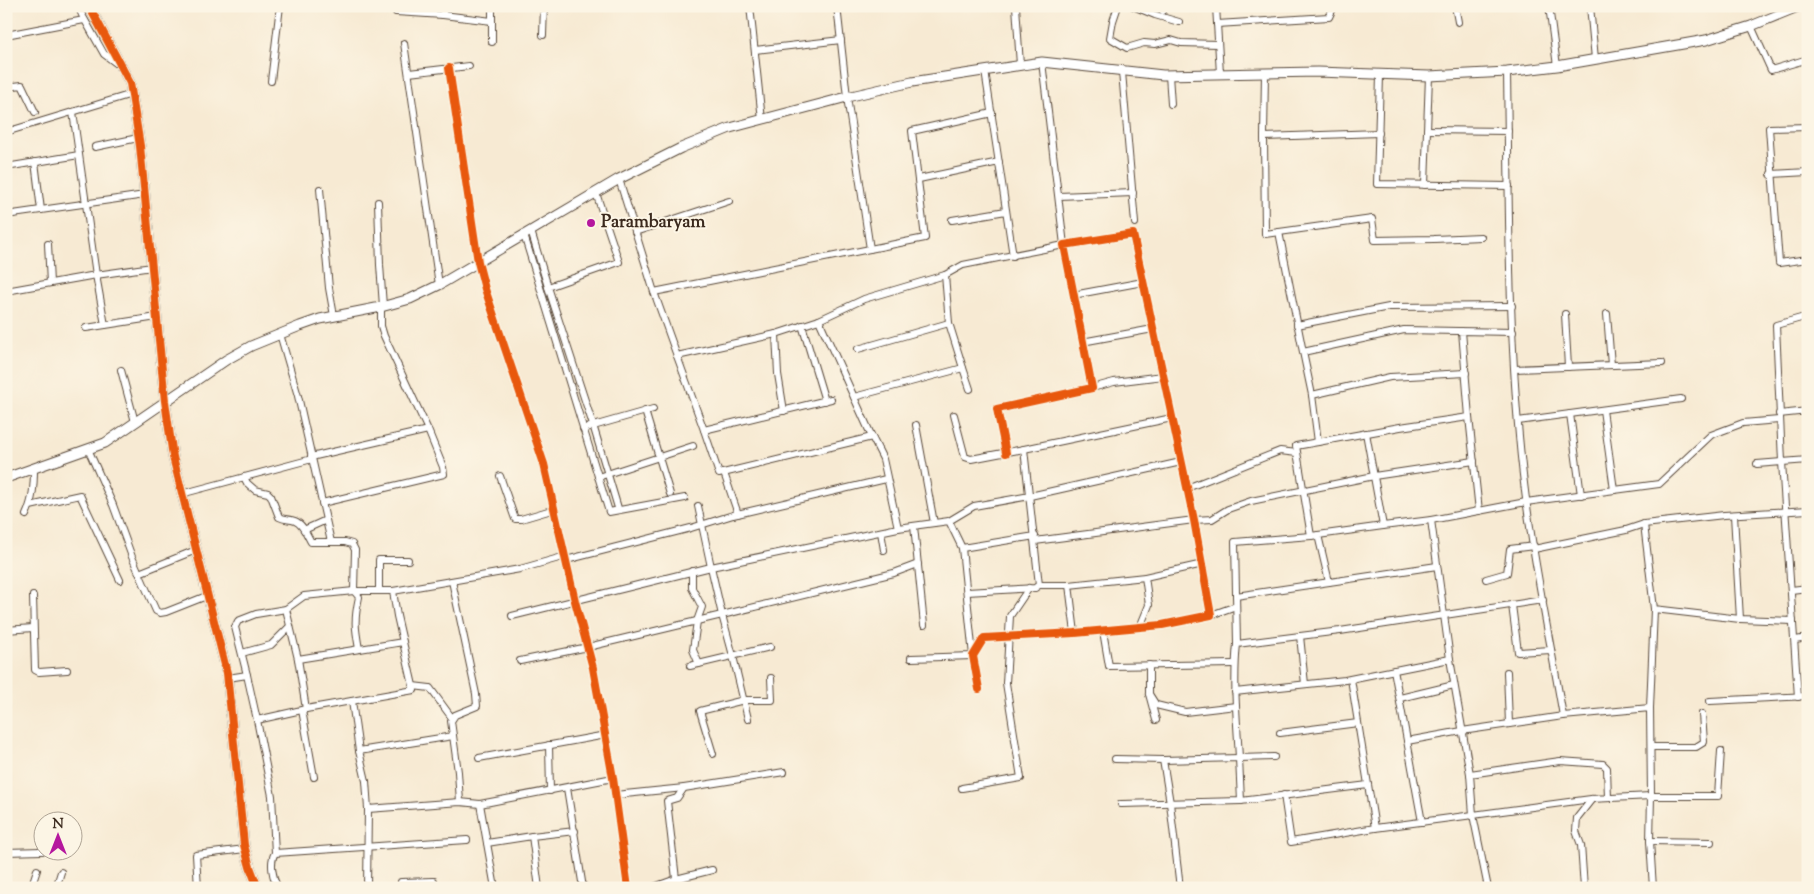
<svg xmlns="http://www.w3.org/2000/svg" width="1814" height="894" font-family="'Sorts Mill Goudy',serif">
<rect width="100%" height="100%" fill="#fcf5e5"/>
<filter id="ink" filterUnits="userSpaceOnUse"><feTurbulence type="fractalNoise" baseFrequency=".02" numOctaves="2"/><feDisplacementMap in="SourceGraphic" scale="10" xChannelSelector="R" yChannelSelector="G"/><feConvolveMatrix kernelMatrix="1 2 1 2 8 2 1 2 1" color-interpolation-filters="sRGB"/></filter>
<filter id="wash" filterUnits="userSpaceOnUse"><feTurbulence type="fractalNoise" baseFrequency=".0096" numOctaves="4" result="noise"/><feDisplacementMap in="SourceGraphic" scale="20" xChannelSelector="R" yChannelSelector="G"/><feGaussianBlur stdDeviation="1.12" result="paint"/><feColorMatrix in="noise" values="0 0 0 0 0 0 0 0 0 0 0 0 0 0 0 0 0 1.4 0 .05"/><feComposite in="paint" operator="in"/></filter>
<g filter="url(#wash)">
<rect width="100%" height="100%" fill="#f7ead3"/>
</g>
<g filter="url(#ink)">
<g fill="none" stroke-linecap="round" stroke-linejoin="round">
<!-- street casing -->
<g stroke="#574739" stroke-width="8">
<g id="street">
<path d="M78 6 82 15 104 54 120 66"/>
<path d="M443 6V15"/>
<path d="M492 6V42"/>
<path d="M750 6 762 120"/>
<path d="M837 6 847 97 870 249"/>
<path d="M1016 6 1020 65"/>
<path d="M1118 6 1113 21 1110 38 1127 48 1144 43 1155 44 1171 40 1181 43 1218 44"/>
<path d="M1133 6 1155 15 1179 22"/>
<path d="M1163 6V11"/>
<path d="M1216 6 1220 74"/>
<path d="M1455 6 1458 22"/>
<path d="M1549 6 1557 66"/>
<path d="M1590 6 1595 59"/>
<path d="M396 12 443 15 492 21"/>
<path d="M1217 24 1329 17 1334 6"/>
<path d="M1751 26 1771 70 1808 59"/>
<path d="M6 35 84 20"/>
<path d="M543 35 544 6"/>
<path d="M404 43 439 285"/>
<path d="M755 50 841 40"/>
<path d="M449 68 478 262 485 289 544 464 575 601 593 668 613 778 628 888"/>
<path d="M985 71 1013 256"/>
<path d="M1122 72 1135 223"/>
<path d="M1265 72 1264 137 1379 133"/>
<path d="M409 73 469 66"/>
<path d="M1169 75 1171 104"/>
<path d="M1380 75 1377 184 1509 186"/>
<path d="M271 81 280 6"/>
<path d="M6 87 22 85 35 112"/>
<path d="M73 112 96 275 152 267"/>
<path d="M1808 127 1769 128 1779 263 1808 259"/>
<path d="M1427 130 1508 131"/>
<path d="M6 132 132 94"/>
<path d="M1264 137 1265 234 1372 219 1375 240 1434 239 1481 237"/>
<path d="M95 147 138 138"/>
<path d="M35 162 41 210"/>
<path d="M6 167 79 155"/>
<path d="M1771 174 1808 172"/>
<path d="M619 179 654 292 677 356 776 334 819 320 864 299 945 275"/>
<path d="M919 179 999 162"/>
<path d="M1425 185 1429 76"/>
<path d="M320 189 329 288 334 316"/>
<path d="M596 193 619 262 548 287 593 425 618 508"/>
<path d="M1059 196 1133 193"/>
<path d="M378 202 380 265 383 306"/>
<path d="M6 215 145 195"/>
<path d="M952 220 1006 211"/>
<path d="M531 231 548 287"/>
<path d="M635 232 729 201"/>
<path d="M1279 232 1303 352"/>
<path d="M524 235 609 512 685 498"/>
<path d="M48 244 50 283"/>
<path d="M6 291 96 275 105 325"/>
<path d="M654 292 925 238 912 131 992 113"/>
<path d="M1073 295 1143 282"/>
<path d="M1565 314 1568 367"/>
<path d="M1607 314 1611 365"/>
<path d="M1808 316 1776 325 1782 462 1808 460"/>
<path d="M819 320 872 437"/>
<path d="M802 325 825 401"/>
<path d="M1297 325 1389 307 1512 306"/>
<path d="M86 328 157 317"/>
<path d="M1462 331 1469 417 1400 427 1318 442 1312 395 1303 352 1404 330 1513 332"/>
<path d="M280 334 298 396 331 542H345L352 544 355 550 354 591 359 597C354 620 355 627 359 649"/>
<path d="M776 334 778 374 784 411"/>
<path d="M1082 342 1153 329"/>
<path d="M858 349 949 323"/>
<path d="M677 356 704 430 831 399"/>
<path d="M963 368 970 389"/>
<path d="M1515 369 1662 363"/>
<path d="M121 370 135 422"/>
<path d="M1092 388 1114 382 1163 376"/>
<path d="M1312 395 1390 377 1466 373"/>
<path d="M854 397 963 368 949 323 945 275 963 265 1064 245 1042 62"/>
<path d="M1603 410 1614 490"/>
<path d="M645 411 670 494"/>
<path d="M1570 414 1581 495"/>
<path d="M1779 414 1808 411"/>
<path d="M954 415 965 457 971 459 1024 449 1172 418"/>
<path d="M1469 417 1479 511"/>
<path d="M1518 421 1681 399"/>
<path d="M916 425 934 523"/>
<path d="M583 429 653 409"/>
<path d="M1366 433 1383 526 1431 520"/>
<path d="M1318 442 1296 446 1311 536 1383 526"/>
<path d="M88 449 113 505 132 557 156 611 160 613 166 612 209 595"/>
<path d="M1024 449 1039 585"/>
<path d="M311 457 428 430"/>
<path d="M1757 464 1782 462 1798 697"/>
<path d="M724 473 738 514"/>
<path d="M500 476 515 519H521L555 509"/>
<path d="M244 477 247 483 255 490 268 493 271 496 279 517C285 520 289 519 295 521 303 524 307 535 311 542H331"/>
<path d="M598 477 693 446"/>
<path d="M1187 488 1280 451 1297 453"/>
<path d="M181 494 312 459"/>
<path d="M322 503 444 474 443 467 428 430 384 336 381 326V307"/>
<path d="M30 506 80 495 120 580"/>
<path d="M698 506 711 567 898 528 883 459 872 437 719 474 704 430"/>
<path d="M26 515C33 500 34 485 34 468"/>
<path d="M1734 515 1740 619"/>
<path d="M949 521 974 506 1030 496 1181 462"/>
<path d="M1644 524 1654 609 1740 619 1793 621"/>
<path d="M914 526 924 625"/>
<path d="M898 528 949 521 962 548 1035 536"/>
<path d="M304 530 326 520"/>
<path d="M881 532 884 550"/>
<path d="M1318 535 1329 582"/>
<path d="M1035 541 1194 520 1212 519 1228 509 1251 501 1374 476 1474 461"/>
<path d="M1534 549 1626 530 1644 524 1724 515 1808 510"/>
<path d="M566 560 691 528 733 515 886 479"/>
<path d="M692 571V588L702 607 697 621 693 650 699 664"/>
<path d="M139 573 196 550"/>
<path d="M1486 579 1507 573 1510 549 1534 546"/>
<path d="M452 581 476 694 477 706 455 715 451 721 458 772 460 802"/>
<path d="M1069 585 1075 633"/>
<path d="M1791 590 1808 588"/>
<path d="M379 591V560H408"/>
<path d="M967 592 1035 588 1039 585H1069L1145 577 1203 564"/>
<path d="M33 596 35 670 39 672 67 670"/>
<path d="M1236 596 1437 566"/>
<path d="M1512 605 1518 652 1551 650"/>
<path d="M286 609 298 659 306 709"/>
<path d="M1211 615 1236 606"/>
<path d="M512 616 711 567 722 615 588 647 520 661"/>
<path d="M1140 627 1149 605 1145 577"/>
<path d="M6 630 33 628"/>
<path d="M1103 631 1109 666 1235 664"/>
<path d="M1300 636 1305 684"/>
<path d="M1795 640 1808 638"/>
<path d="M1237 644 1235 542 1311 536"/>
<path d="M242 653 271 645 290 626"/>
<path d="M911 658 973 656 962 548"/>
<path d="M298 659 403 642"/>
<path d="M1450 659 1431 520 1526 502 1659 484 1711 435 1743 423 1779 420"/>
<path d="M1149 665V694L1156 720"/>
<path d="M690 666 770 647"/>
<path d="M1394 670 1422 822"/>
<path d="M1507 672 1509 724"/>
<path d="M247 675 235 627 238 621 256 614 286 609 304 596 354 591H393"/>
<path d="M228 678 247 675 257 720 306 709 414 690 397 616 393 591 520 569 566 556"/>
<path d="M1351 679 1375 828"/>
<path d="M413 686 430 688 452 718"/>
<path d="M979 689 973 656 984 638 1075 633 1162 625 1211 615 1194 520 1133 234 1064 245 1092 388 997 409 1006 453"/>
<path d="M1235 692 1345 680 1450 659 1470 774"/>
<path d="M1149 694 1156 705 1185 712 1236 706"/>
<path d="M1400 698 1454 685"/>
<path d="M352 701 359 751 366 781 368 809 367 888"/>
<path d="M1710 701 1808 696"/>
<path d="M1650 708 1654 609"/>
<path d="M302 710 314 777"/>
<path d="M1563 716 1650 708 1651 796H1718L1721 751"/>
<path d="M748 719 732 652 722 615 894 573 918 564"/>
<path d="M257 720 272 796 275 853C269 862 273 879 278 888"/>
<path d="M1280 733 1358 723"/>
<path d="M1407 741 1462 731 1563 716C1547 623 1527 530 1519 436 1508 315 1509 193 1507 72"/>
<path d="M549 745 550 791"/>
<path d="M1651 747H1696L1704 742 1702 714"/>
<path d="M359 751 453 736"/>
<path d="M713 754 700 711 744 700H772L771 678"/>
<path d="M1274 757 1239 758C1237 720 1233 682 1237 644L1340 631 1543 600"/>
<path d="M479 758 606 735"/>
<path d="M1115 759 1163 760 1239 758 1241 801"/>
<path d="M1163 760 1170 803 1180 888"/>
<path d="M567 788 583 888"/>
<path d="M962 788 1021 778 1006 683 1010 616 1029 588"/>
<path d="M615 795 684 788"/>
<path d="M1284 795 1291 842 1375 828 1473 815 1488 888"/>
<path d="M1608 798 1607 768 1603 764 1560 761 1470 774 1473 815 1591 799 1651 796 1650 841 1653 888"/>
<path d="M480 804 495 888"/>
<path d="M1121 804 1241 801 1368 785"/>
<path d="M368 809 460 802 480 804 613 778"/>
<path d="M1650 841 1711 842"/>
<path d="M487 843 532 836"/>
<path d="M6 852 42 851"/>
<path d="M275 853 467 840"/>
<path d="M31 888 37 870"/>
<path d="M56 888 61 872"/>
<path d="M198 888 196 855 245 849"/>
<path d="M401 888V882L434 881"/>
<path d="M539 888 532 836 575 831"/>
<path d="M651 888 676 879 667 801 677 798 684 788 784 772"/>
<path d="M678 888 676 879 712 870"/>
<path d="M1584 888 1581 845 1576 831 1577 818 1592 799"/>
</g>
</g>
<!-- secondary casing -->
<g stroke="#574739" stroke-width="11">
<g id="secondary">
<path d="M89 6 130 83 140 146 165 401 173 457 227 673 244 845 250 867 258 888"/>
<path d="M6 478 105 443 226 360 251 346 300 326 320 319 381 307 410 299 439 285 619 179 681 148 730 128 847 97 912 82 1042 62 1163 75 1318 72 1429 76 1507 72 1557 66 1706 40 1751 26 1800 6"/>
</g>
</g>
<!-- street -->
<use href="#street" stroke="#fff" stroke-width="6"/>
<!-- secondary -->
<use href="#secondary" stroke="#fff" stroke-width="9"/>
<!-- cycleway casing -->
<g stroke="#fcf5e5" stroke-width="11">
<g id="cycleway">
<path d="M89 6 130 83 140 146 165 401 173 457 227 673 244 845 250 867 258 888"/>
<path d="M449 68 478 262 485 289 544 464 575 601 593 668 613 778 628 888"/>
<path d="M979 689 973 656 984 638 1075 633 1162 625 1211 615 1194 520 1133 234 1064 245 1092 388 997 409 1006 453"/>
</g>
</g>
<!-- cycleway -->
<use href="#cycleway" stroke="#e8590c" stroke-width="8"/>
</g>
</g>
<!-- markers -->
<circle fill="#b5179e" stroke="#fcf5e5" stroke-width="2" cx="591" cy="223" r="5"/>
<g text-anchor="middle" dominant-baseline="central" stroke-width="4" stroke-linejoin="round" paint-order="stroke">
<!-- poi labels -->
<g font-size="18" font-weight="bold" fill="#3b2a1e" stroke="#fcf5e5" text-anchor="start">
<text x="601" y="223">Parambaryam</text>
</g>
</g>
<!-- margin -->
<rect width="1814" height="894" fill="none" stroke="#fcf5e5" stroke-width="25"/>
<!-- north arrow -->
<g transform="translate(58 836)"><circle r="24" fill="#fcf5e5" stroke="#afa495"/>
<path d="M0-4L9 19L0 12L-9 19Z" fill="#b5179e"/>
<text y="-8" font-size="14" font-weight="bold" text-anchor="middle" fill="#3b2a1e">N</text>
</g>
</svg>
